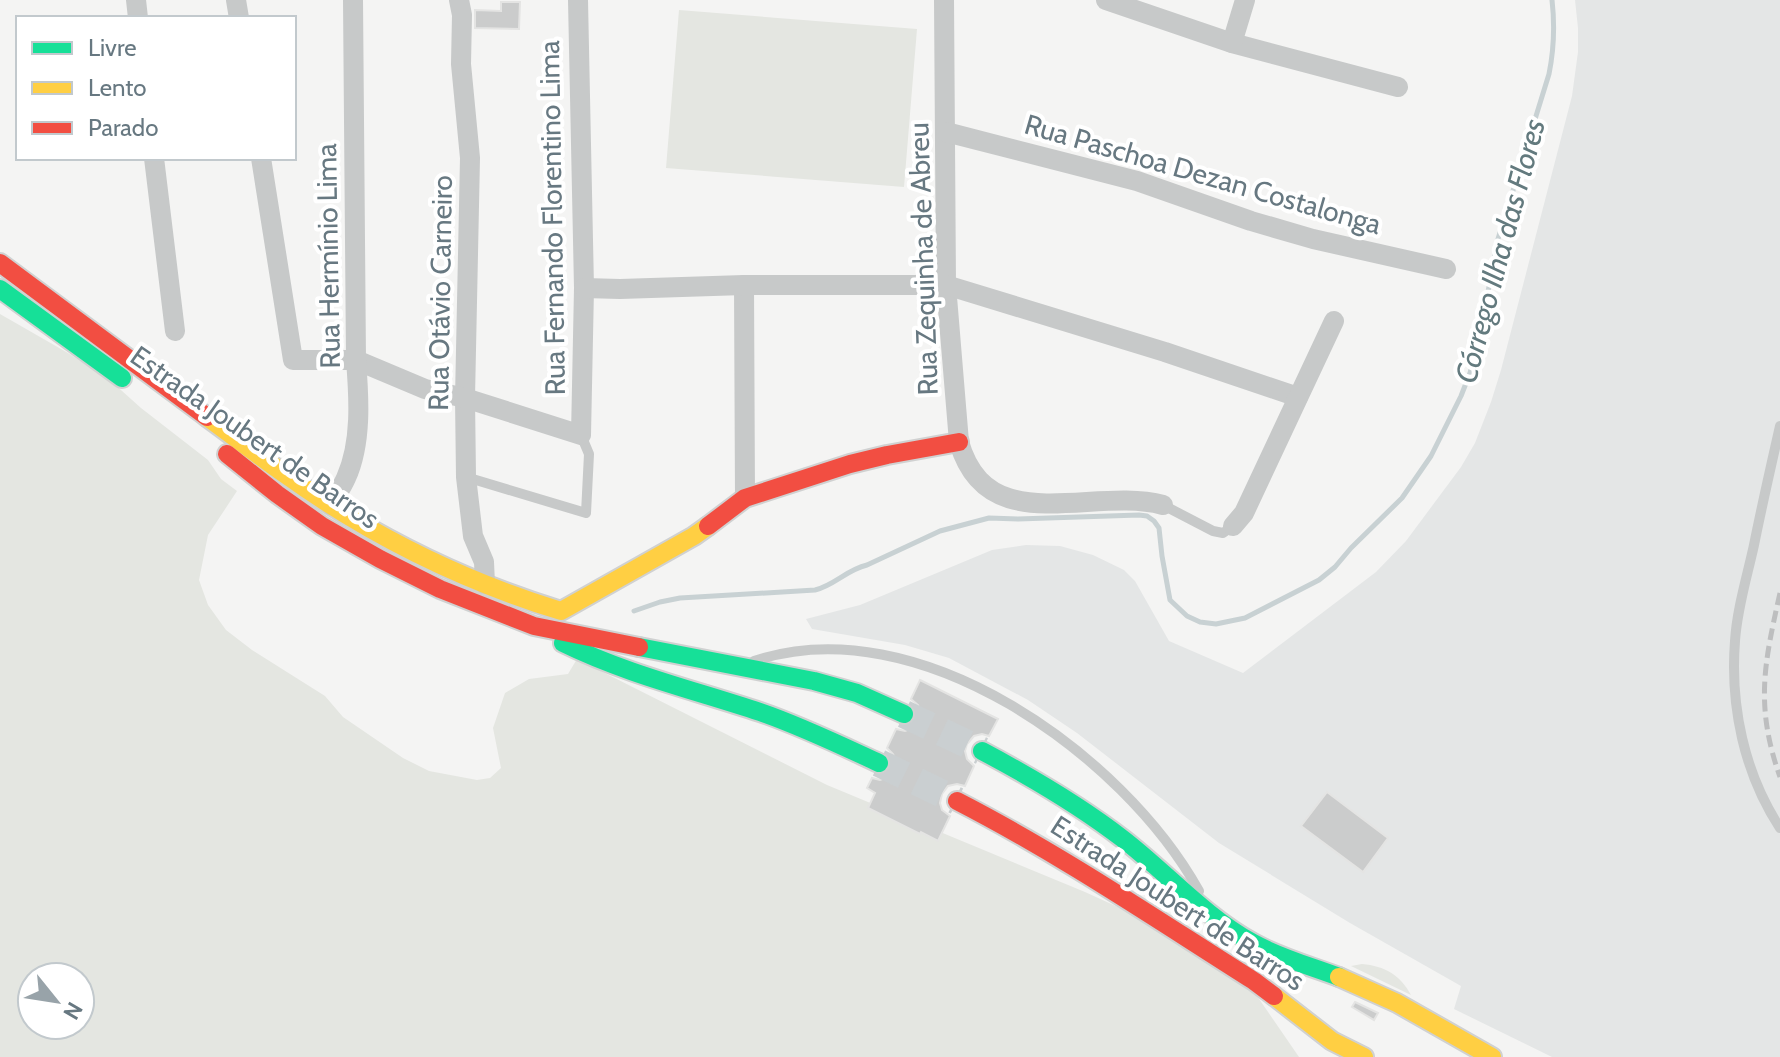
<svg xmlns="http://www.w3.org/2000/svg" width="1780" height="1057" font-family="Cabin,sans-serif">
<rect width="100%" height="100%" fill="#f4f4f3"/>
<!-- built -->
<path fill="#e4e6e6" d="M1575 0H1780V1057H1552L1454 1009 1461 986 1350 923 1219 843 1077 733 1028 700 949 658 905 645 812 629 806 619 860 605 992 550 1026 545 1060 546 1093 555 1124 570 1135 581 1169 641 1243 673 1376 572 1406 541 1461 467 1475 443 1491 402 1501 370 1572 96 1578 52V28Z"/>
<!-- green -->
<g fill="#e4e6e1" fill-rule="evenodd">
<path d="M679 10 917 29 904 187 666 168Z"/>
<path d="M0 314 68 353 112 382 141 408 208 460 221 479 237 491 208 535 199 580 208 605 226 630 252 650 325 696 343 717 403 758 429 771 477 780 490 778 501 768 493 728 505 693 529 679 568 674 577 659 827 785 1085 892 1131 913 1244 977 1299 1057H0ZM32 977H80V1025H32Z"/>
<path d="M1362 964C1385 966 1400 975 1411 995L1351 966Z"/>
</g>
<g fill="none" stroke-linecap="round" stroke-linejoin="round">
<!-- stream -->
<path stroke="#c8d1d3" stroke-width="5" d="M634 611 660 602 680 598 815 590C835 585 846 570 867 565L940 531 989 518 1018 519 1139 515 1147 516 1154 521 1159 528 1162 556 1170 600 1187 616 1200 622 1216 624 1245 618 1319 580 1335 567 1351 548 1402 498 1431 456 1461 396 1470 373 1478 345 1498 239 1549 74C1554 49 1555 26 1552 0"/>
</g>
<!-- building -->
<g fill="#cbcccc" stroke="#e4e4e3" stroke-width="2">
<path d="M501 2H520L519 29 475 28V10L501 11Z"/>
<path d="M920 680 998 719 989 736 982 734 974 736 967 744 965 751 967 759 974 766 965 786 957 784 948 786 942 794 940 803 942 810 950 816 938 841 921 832 920 834 868 808 875 793 867 788 872 778 880 780 888 777 895 769 896 761 893 754 887 748 896 729 905 731 913 728 920 720 921 713 918 705 911 699Z"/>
<path d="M1327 792 1388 838 1363 872 1301 826Z"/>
<path d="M1355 1002 1378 1013 1374 1020 1352 1007Z"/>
</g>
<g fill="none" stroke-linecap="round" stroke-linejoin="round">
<!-- secondary-tunnel -->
<g stroke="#cacfd1" stroke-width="28" stroke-dasharray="28 14" stroke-linecap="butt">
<path d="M904 714 982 751"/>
<path d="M879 763 957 801"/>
</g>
<!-- fast casing -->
<g stroke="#d0d1d1" stroke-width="22">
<g id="fast">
<path d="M0 289 122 378"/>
<path d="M563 643C626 674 694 690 760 712 801 726 840 745 879 763"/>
<path d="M639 647 814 681 857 693 904 714"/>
<path d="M982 751C1031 777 1079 805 1123 839 1167 873 1204 916 1253 943 1280 958 1310 966 1339 977"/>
</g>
</g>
<!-- slow casing -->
<g stroke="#d0d1d1" stroke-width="22">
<g id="slow">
<path d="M207 417C233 436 259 456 286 475 370 535 463 581 561 611L694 536 708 526"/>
<path d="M1339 977 1397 1003 1492 1057"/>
<path d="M1274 996 1332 1041 1364 1057"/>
</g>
</g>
<!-- jam casing -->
<g stroke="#d0d1d1" stroke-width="22">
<g id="jam">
<path d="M0 263 207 417"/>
<path d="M227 454 277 494 322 526 380 559 440 589 534 626 639 647"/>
<path d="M708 526 745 498 850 464 887 455 959 442"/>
<path d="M957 801C1060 854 1156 919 1254 981L1274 996"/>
</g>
</g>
<!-- lane -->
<g stroke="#c7c9c9" stroke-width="10">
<path d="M1780 426C1771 466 1762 505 1754 545 1747 577 1737 609 1735 641 1730 706 1744 773 1780 828"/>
<path d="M466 477 586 513 589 454 581 435"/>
<path d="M1163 505 1213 531 1223 533 1233 526"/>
<path d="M754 661C917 606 1123 754 1199 891"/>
</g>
<!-- street -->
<g stroke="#c7c9c9" stroke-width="20">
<path d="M136 0 138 18"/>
<path d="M236 0 239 18"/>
<path d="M459 0 462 15 461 64 470 158 465 398 466 477 473 536 484 562 485 584"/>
<path d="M944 0 946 285 959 442C987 541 1092 486 1163 505"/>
<path d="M1106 0 1232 43 1398 87"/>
<path d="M1232 43 1245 0"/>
<path d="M946 132 1137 181 1251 221 1313 239 1446 269"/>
<path d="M154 158 175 331"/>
<path d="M261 158 293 360H356L425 389 465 398 581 435 584 288 578 0"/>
<path d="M744 285 745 498"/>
<path d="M584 288 620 289 744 285H946L1165 352 1298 397"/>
<path d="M331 505C336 496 342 487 346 478 362 443 359 397 356 360L353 0"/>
<path d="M1233 526 1244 513 1334 321"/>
</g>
<!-- fast -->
<use href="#fast" stroke="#16e098" stroke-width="18"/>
<!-- slow -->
<use href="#slow" stroke="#ffcf43" stroke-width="18"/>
<!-- jam -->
<use href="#jam" stroke="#f24e42" stroke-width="18"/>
<!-- rail -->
<path stroke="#bdbebf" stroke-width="5" stroke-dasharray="12 6" stroke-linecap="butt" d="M1780 593C1764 664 1755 706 1780 777"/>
</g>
<g text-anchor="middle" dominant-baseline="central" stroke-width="8" stroke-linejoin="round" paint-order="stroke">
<!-- street labels -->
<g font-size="28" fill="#677881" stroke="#fff">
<text transform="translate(1203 174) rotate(16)">Rua Paschoa Dezan Costalonga</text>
<text transform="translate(552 218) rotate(-91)">Rua Fernando Florentino Lima</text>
<text transform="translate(328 256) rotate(-91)">Rua Hermínio Lima</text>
<text transform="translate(923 259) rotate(-92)">Rua Zequinha de Abreu</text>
<text transform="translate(440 293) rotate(-89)">Rua Otávio Carneiro</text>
<text transform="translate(255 437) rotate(35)">Estrada Joubert de Barros</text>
<text transform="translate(1178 903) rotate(33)">Estrada Joubert de Barros</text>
</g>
<!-- water labels -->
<g font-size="30" font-style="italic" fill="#637a7e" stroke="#fff">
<text transform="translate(1500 251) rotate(-75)">Córrego Ilha das Flores</text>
</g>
</g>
<!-- legend -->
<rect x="16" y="16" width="280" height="144" fill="#ffffff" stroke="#c2c9cd" stroke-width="2"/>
<rect x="32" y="42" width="40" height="12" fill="#16e098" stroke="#c2c9cd" stroke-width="2"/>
<text x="88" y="56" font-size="24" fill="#677881">Livre</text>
<rect x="32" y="82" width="40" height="12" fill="#ffcf43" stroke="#c2c9cd" stroke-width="2"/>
<text x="88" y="96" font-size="24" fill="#677881">Lento</text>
<rect x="32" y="122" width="40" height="12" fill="#f24e42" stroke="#c2c9cd" stroke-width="2"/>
<text x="88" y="136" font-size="24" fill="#677881">Parado</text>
<!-- north arrow -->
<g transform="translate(56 1001) rotate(120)"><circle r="38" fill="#ffffff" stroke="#c2c9cd" stroke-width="2"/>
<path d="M0-6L14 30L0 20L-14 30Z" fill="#98a3a9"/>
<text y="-12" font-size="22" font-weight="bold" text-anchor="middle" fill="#677881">N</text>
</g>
</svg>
